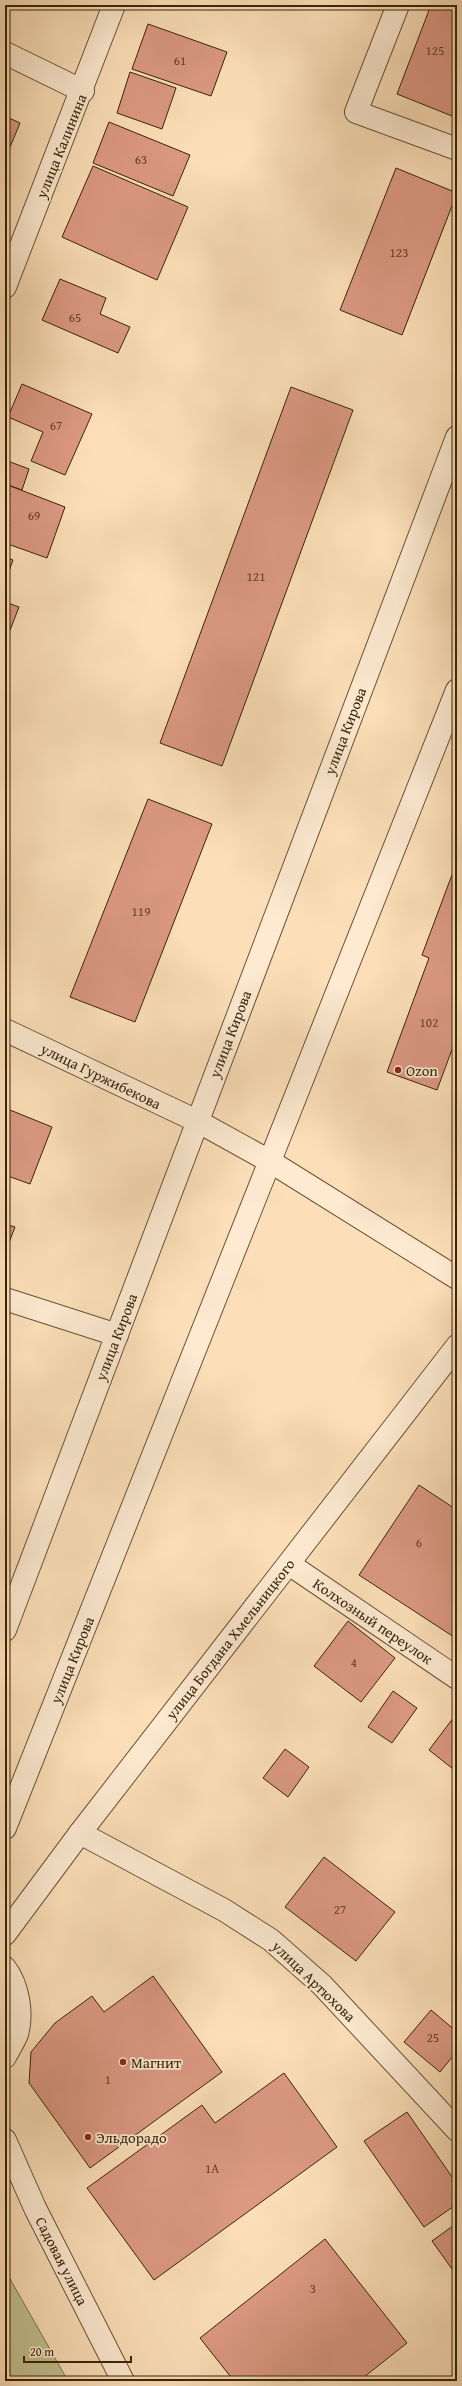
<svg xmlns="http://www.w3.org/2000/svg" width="462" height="2386" font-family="'Gentium Book Plus',serif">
<rect width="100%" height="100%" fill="#fcdfb8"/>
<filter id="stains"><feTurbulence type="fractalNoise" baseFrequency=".005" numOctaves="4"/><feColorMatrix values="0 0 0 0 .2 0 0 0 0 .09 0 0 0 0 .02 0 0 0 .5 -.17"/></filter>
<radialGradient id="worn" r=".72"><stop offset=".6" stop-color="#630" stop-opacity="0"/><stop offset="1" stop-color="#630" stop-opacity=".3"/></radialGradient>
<!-- green -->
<path fill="#c0c18e" stroke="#7c734c" d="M5 2270 68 2381H5Z"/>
<!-- building -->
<g fill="#dc9984" stroke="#382509">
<path d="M431 5H457V118L397 94Z"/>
<path d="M148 24 227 52 211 96 132 69Z"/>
<path d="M130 72 176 88 162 129 117 113Z"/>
<path d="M5 116 20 123 5 159Z"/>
<path d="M109 122 190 155 173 196 93 163Z"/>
<path d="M93 166 188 207 157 280 62 237Z"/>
<path d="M396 168 457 193 402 335 340 310Z"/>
<path d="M60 279 106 298 100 314 130 327 118 353 42 320Z"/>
<path d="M22 384 92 414 65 475 31 461 43 432 8 417Z"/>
<path d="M291 387 353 410 222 766 160 743Z"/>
<path d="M5 460 29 469 22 490 5 484Z"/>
<path d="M5 484 65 507 47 558 5 543 10 525 5 523Z"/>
<path d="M5 557 13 560 5 582Z"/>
<path d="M5 602 19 607 5 643Z"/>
<path d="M148 799 212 824 135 1022 70 997Z"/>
<path d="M456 864 457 1036 437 1090 387 1072 429 958 422 955Z"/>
<path d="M5 1108 52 1127 30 1184 5 1175Z"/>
<path d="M5 1224 15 1227 5 1253Z"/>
<path d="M419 1485 457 1510V1639L359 1575Z"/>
<path d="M348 1621 395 1658 361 1702 314 1666Z"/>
<path d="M393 1691 417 1708 392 1743 368 1727Z"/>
<path d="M457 1713V1772L429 1750Z"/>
<path d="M285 1749 309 1767 288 1797 263 1778Z"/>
<path d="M324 1857 395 1912 356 1961 285 1907Z"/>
<path d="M153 1976 222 2072 90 2168 29 2083 31 2052 55 2023 92 1996 104 2012Z"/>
<path d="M431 2010 457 2032V2051L440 2072 404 2042Z"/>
<path d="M284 2073 337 2147 154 2280 87 2188 202 2105 215 2123Z"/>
<path d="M407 2112 457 2184V2204L424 2227 364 2141Z"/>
<path d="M457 2223V2276L432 2241Z"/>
<path d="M325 2239 407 2343 359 2381H234L200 2338Z"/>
</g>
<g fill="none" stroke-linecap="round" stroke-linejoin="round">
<!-- minor casing -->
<g stroke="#695435" stroke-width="24">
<g id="minor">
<path d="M398 5 356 112 457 149"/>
<path d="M5 53 83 91"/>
<path d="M5 287 114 5"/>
<path d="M5 1030 197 1121 271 1162 457 1278"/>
<path d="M5 1299 117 1335"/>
<path d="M289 1564 457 1678"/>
<path d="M5 1630 457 437"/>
<path d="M5 1828 457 690"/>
<path d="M80 1833 224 1910 271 1940 322 1985 457 2130"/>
<path d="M5 1934 80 1833 457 1346"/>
<path d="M5 1968C18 1985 23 2013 17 2034 14 2042 9 2049 5 2057"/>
<path d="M5 2140 35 2208 123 2381"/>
</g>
</g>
<!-- minor -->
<use href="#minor" stroke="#fdead1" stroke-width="22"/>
</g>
<!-- markers -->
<g fill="#8f2418" stroke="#fdead1" stroke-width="1.5">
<circle cx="398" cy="1070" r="4"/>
<circle cx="123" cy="2062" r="4"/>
<circle cx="88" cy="2137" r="4"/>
</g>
<g text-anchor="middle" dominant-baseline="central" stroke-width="3.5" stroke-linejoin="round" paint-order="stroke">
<!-- number labels -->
<g font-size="13" fill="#614228">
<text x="435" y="50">125</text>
<text x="180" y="60">61</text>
<text x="141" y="159">63</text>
<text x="399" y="252">123</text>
<text x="75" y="317">65</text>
<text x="56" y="425">67</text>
<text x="34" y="515">69</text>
<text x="256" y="576">121</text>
<text x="141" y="911">119</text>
<text x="429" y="1022">102</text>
<text x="419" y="1542">6</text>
<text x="354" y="1662">4</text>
<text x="340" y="1909">27</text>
<text x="433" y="2037">25</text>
<text x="108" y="2079">1</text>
<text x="212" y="2168">1А</text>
<text x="313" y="2288">3</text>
</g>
<!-- street labels -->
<g font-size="15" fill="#382509" stroke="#fdead1">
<text transform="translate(61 146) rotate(-68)">улица Калинина</text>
<text transform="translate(345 731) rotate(-69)">улица Кирова</text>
<text transform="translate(230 1034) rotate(-69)">улица Кирова</text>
<text transform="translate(101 1076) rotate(26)">улица Гуржибекова</text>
<text transform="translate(116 1337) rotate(-69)">улица Кирова</text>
<text transform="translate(373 1621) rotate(34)">Колхозный переулок</text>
<text transform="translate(230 1639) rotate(-52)">улица Богдана Хмельницкого</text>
<text transform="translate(72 1660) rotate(-68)">улица Кирова</text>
<text transform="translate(314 1981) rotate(44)">улица Артюхова</text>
<text transform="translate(62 2261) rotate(63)">Садовая улица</text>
</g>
<!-- poi labels -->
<g font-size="15" fill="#382509" stroke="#fdead1" text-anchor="start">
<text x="406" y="1070">Ozon</text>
<text x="131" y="2062">Магнит</text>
<text x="96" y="2137">Эльдорадо</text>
</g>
</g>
<!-- margin -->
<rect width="462" height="2386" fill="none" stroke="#fcdfb8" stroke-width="20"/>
<rect x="6" y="6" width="450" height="2374" fill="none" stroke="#382509" stroke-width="2"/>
<rect x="10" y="10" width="442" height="2366" fill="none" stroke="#382509"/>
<!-- scale -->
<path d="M24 2356v6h107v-6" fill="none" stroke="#382509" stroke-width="2"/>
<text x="30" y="2356" font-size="12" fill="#382509" stroke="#fdead1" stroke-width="3" paint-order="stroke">20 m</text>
<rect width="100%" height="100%" filter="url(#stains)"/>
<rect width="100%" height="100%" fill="url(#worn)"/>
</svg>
